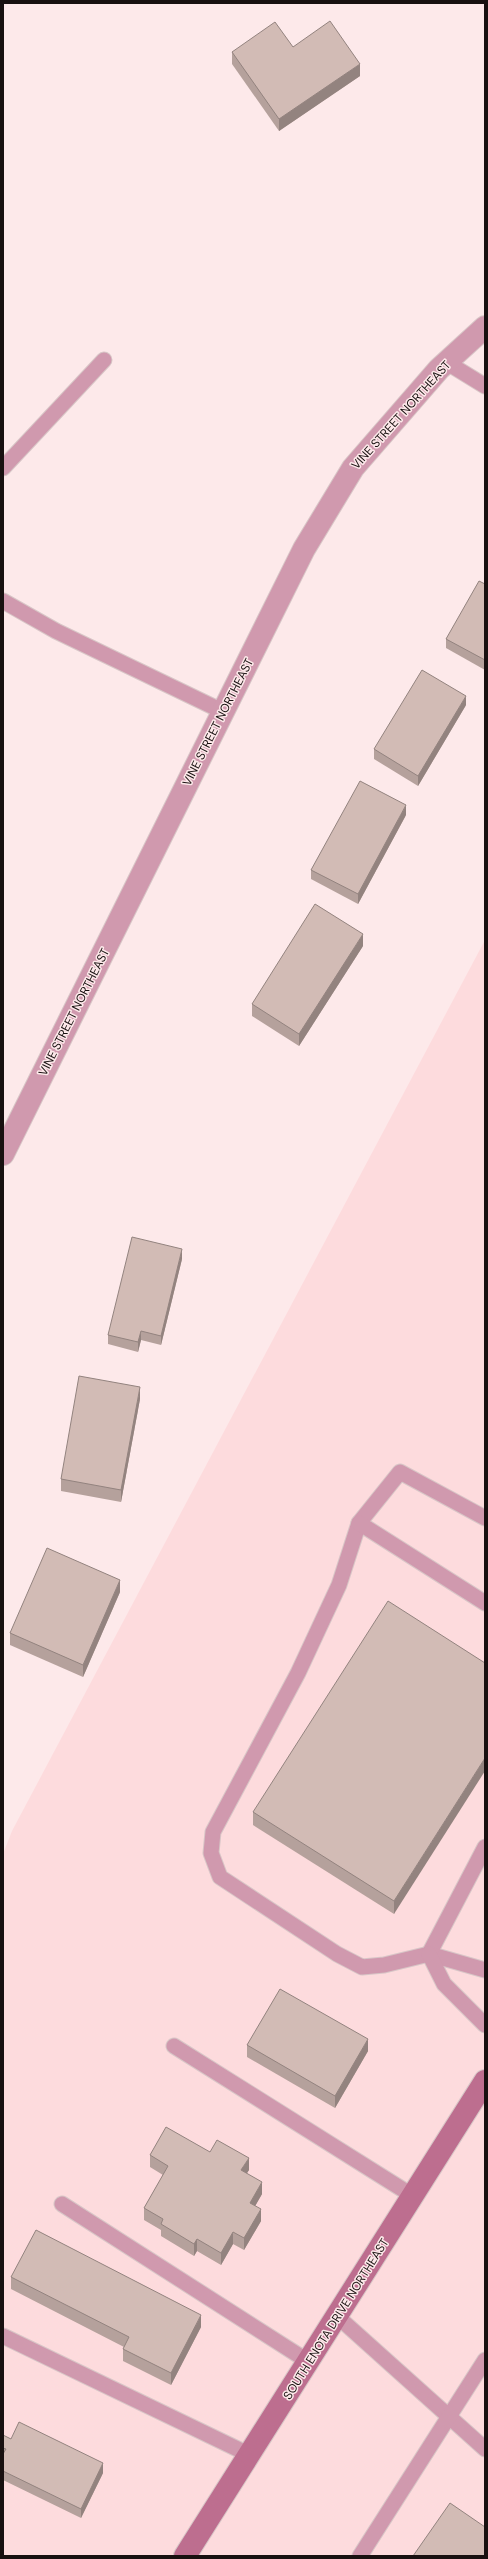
<svg xmlns="http://www.w3.org/2000/svg" width="488" height="2559" font-family="'DM Sans',sans-serif">
<rect width="100%" height="100%" fill="#fde9ea"/>
<!-- built -->
<path fill="#fddbdd" d="M485 940V2556H3V1854L12 1831Z"/>
<g fill="none" stroke-linecap="round" stroke-linejoin="round">
<!-- lane casing -->
<g stroke="#d8c6c7" stroke-width="17">
<g id="lane">
<path d="M446 362 485 386"/>
<path d="M3 468 104 360"/>
<path d="M3 601 56 631 224 712"/>
<path d="M485 1518 400 1472 359 1523 339 1585 298 1673 213 1832 211 1853 220 1877 337 1954 362 1967 384 1965 429 1954 485 1970"/>
<path d="M359 1523 485 1603"/>
<path d="M429 1954 485 1847"/>
<path d="M429 1954 444 1984 485 2025"/>
<path d="M174 2046 413 2196"/>
<path d="M62 2204 309 2362"/>
<path d="M338 2317 485 2449"/>
<path d="M3 2336 250 2455"/>
<path d="M360 2556 485 2360"/>
</g>
</g>
<!-- street casing -->
<g stroke="#d8c6c7" stroke-width="24">
<path id="street" d="M3 1154 304 549 353 468 439 369 485 327"/>
</g>
<!-- secondary casing -->
<g stroke="#d8c6c7" stroke-width="24">
<path id="secondary" d="M185 2556 485 2081"/>
</g>
<!-- lane -->
<use href="#lane" stroke="#d099ae" stroke-width="15"/>
<!-- street -->
<use href="#street" stroke="#d099ae" stroke-width="22"/>
<!-- secondary -->
<use href="#secondary" stroke="#bd6e8f" stroke-width="22"/>
</g>
<!-- wall -->
<g fill="#b5a19c">
<path d="M293 47 360 76 279 131 232 64V52Z"/>
<path d="M485 584V670L446 648V639Z"/>
<path d="M466 705 418 786 374 759V749Z"/>
<path d="M406 815 358 904 311 879V870Z"/>
<path d="M363 946 299 1046 252 1016V1004Z"/>
<path d="M182 1259 161 1345 141 1340 138 1352 108 1344V1335Z"/>
<path d="M140 1399 121 1502 61 1491V1479Z"/>
<path d="M120 1592 83 1677 10 1645V1633Z"/>
<path d="M485 1663 394 1914 253 1825V1812Z"/>
<path d="M247 2045 368 2051 335 2108 247 2057Z"/>
<path d="M210 2152 249 2170 247 2173 262 2194 255 2206 261 2221 244 2250 233 2244 221 2265 197 2251 194 2256 161 2236V2230L144 2220V2208L163 2175 150 2167V2155Z"/>
<path d="M11 2277 201 2327 171 2385 123 2361V2349L124 2347 11 2289Z"/>
<path d="M3 2435 11 2439 103 2473 81 2518 3 2480Z"/>
</g>
<!-- shaded-wall -->
<g fill="#93837f">
<path d="M360 64V76L279 131V119Z"/>
<path d="M466 696V705L418 786V776Z"/>
<path d="M406 805V815L358 904V894Z"/>
<path d="M363 934V946L299 1046V1034Z"/>
<path d="M182 1249V1259L161 1345V1336Z"/>
<path d="M141 1331V1340L138 1352V1342Z"/>
<path d="M140 1387V1399L121 1502V1490Z"/>
<path d="M120 1580V1592L83 1677V1665Z"/>
<path d="M485 1758V1771L394 1914V1901Z"/>
<path d="M368 2039V2051L335 2108V2096Z"/>
<path d="M249 2158V2170L241 2182V2170Z"/>
<path d="M262 2182V2194L250 2215V2203Z"/>
<path d="M261 2209V2221L244 2250V2238Z"/>
<path d="M233 2232V2244L221 2265V2253Z"/>
<path d="M197 2239V2251L194 2256V2244Z"/>
<path d="M201 2315V2327L171 2385V2373Z"/>
<path d="M103 2463V2473L81 2518V2509Z"/>
</g>
<!-- building -->
<g fill="#d2bbb5" stroke="#93837f">
<path d="M330 21 360 64 279 119 232 52 275 22 293 47Z"/>
<path d="M479 581 485 584V660L446 639Z"/>
<path d="M422 670 466 696 418 776 374 749Z"/>
<path d="M360 781 406 805 358 894 311 870Z"/>
<path d="M315 904 363 934 299 1034 252 1004Z"/>
<path d="M132 1237 182 1249 161 1336 141 1331 138 1342 108 1335Z"/>
<path d="M79 1376 140 1387 121 1490 61 1479Z"/>
<path d="M47 1548 120 1580 83 1665 10 1633Z"/>
<path d="M388 1601 485 1663V1758L394 1901 253 1812Z"/>
<path d="M280 1989 368 2039 335 2096 247 2045Z"/>
<path d="M166 2127 210 2152 217 2140 249 2158 241 2170 262 2182 250 2203 261 2209 244 2238 233 2232 221 2253 197 2239 194 2244 161 2224 163 2219 144 2208 168 2166 150 2155Z"/>
<path d="M36 2230 201 2315 171 2373 123 2349 129 2337 11 2277Z"/>
<path d="M19 2422 103 2463 81 2509 3 2471V2454L6 2449 3 2448V2435L11 2439Z"/>
<path d="M450 2503 485 2527V2556H413Z"/>
</g>
<g text-anchor="middle" dominant-baseline="central" stroke-width="3" stroke-linejoin="round" paint-order="stroke">
<!-- street labels -->
<g font-size="12" fill="#181010" stroke="#fde9ea">
<text transform="translate(401 415) rotate(-48)">VINE STREET NORTHEAST</text>
<text transform="translate(218 722) rotate(-63)">VINE STREET NORTHEAST</text>
<text transform="translate(74 1012) rotate(-63)">VINE STREET NORTHEAST</text>
<text transform="translate(336 2319) rotate(-58)">SOUTH ENOTA DRIVE NORTHEAST</text>
</g>
</g>
<!-- border -->
<rect width="488" height="2559" fill="none" stroke="#181010" stroke-width="8"/>
</svg>
